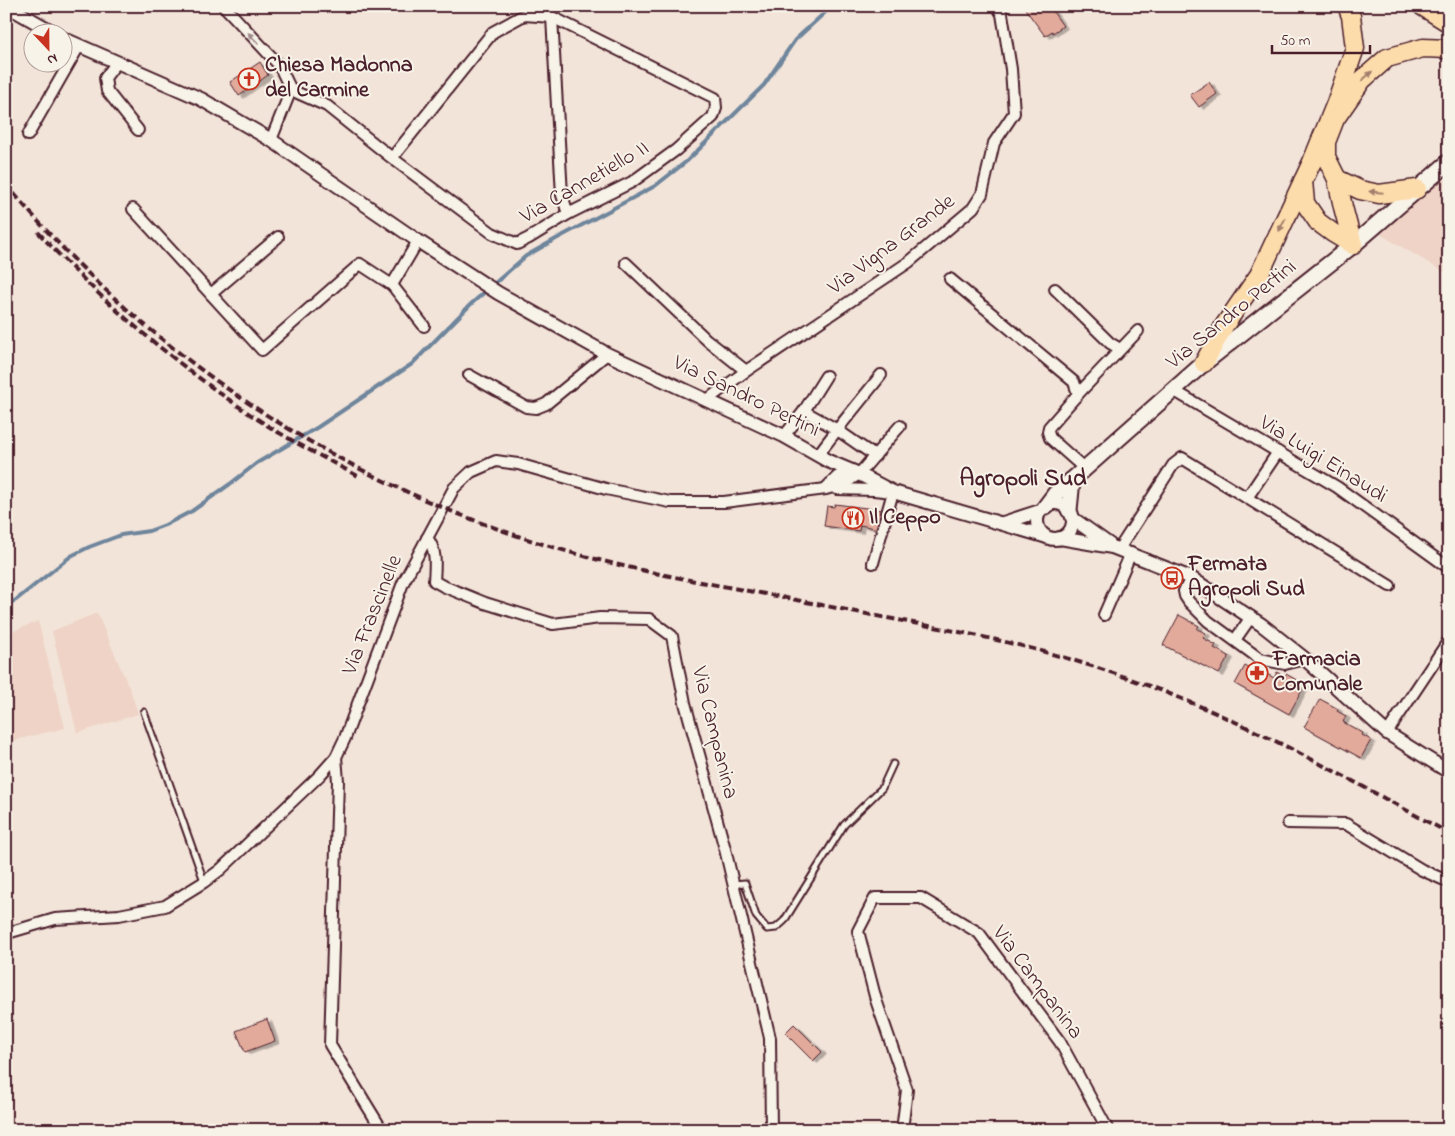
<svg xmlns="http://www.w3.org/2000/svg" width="1455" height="1136" font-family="'Indie Flower',sans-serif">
<defs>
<filter id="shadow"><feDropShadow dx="4.5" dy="2.5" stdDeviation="0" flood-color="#0004"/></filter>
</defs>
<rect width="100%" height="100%" fill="#f3e4d9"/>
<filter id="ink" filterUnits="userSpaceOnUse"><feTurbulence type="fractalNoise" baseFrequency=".02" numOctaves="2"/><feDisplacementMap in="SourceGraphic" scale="10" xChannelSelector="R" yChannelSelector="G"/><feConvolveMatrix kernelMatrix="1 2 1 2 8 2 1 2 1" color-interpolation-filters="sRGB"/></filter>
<g filter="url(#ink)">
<!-- built -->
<g fill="#eed3c6">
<path d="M1449 172V275L1380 234Z"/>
<path d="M97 613 131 692 138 714 77 733 52 631Z"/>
<path d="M38 621 65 728 11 741 6 723V634Z"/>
</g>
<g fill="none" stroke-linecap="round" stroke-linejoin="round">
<!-- stream -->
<path stroke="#6e859c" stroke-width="4" d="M6 605 16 600 71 556 89 547 121 535 149 531 165 525 192 511 230 484 257 463 318 427 412 364 471 304 526 256 556 239 655 186 687 161 764 85 795 40 832 6"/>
</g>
<!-- building -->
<g fill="#e2aa9b" stroke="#4a1f2b" filter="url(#shadow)">
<path d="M1023 6H1049L1063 26 1053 33 1052 31 1045 36Z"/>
<path d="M260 62 268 75 239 96 230 82Z"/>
<path d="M1209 82 1217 94 1199 107 1190 95Z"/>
<path d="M835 504 882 510 879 529 860 525 859 531 824 526 827 506 834 507Z"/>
<path d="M1179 615 1199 626 1197 629 1206 633 1203 638 1216 645 1214 648 1229 656 1219 674 1163 645Z"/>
<path d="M1245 666 1260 674 1261 671 1274 678 1277 672 1285 677 1286 674 1305 685 1289 714 1235 684Z"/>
<path d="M1320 699 1338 709 1337 711 1346 716 1343 722 1363 733 1362 735 1371 740 1361 758 1304 727Z"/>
<path d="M267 1019 275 1041 245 1052 236 1031Z"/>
<path d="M794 1024 822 1052 813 1061 785 1033Z"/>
</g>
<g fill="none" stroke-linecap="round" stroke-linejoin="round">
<!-- service casing -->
<g stroke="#4a1f2b" stroke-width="9">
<g id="service">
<path d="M144 712 204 881"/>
<path d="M734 884 745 883 756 916 767 929 776 928 784 921 844 825 882 788 893 764"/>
</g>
</g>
<!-- minor casing -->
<g stroke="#4a1f2b" stroke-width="14">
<g id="minor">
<path d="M224 6 279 65 291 90 271 140"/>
<path d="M552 17 562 195 568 214"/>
<path d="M117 62 105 78 107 91 138 130"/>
<path d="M291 90 327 106 392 158 492 233 517 244 529 238 568 214 632 182 676 150 713 117 716 108 715 98 552 17 524 15 493 32 392 158"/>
<path d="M28 135 79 46"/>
<path d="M133 209 262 350 360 264 392 285"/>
<path d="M418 241 392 285 424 326"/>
<path d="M626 263 707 340 746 371"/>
<path d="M950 279 1074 382 1078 394"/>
<path d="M1055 289 1110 343 1120 349"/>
<path d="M211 294 278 237"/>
<path d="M469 375 526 407 536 408 546 404 607 354"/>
<path d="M1173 390 1337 487 1449 568"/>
<path d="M707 400 746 371 909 262 973 208 982 194 994 143 1014 113 1011 69 1002 14 997 6"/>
<path d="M804 411 836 429 875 456"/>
<path d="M784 436 804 411 826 376"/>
<path d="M818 455C838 427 860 402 881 375"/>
<path d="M1085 469 1050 438 1048 432 1049 427 1078 394 1138 331"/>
<path d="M826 488 837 477 850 470"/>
<path d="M837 489 874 490 893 492 873 563"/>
<path d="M1247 498 1278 452"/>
<path d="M427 538C437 550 435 565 434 581L443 586 485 603 553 624 600 618 649 619 672 636 685 703 725 849 770 1038 771 1130"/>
<path d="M1119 549 1173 465 1182 458 1390 586"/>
<path d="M1191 578 1184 591 1185 596 1189 602 1208 621 1260 659 1285 664 1305 659"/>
<path d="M1104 615 1131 553"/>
<path d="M1235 640 1251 617"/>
<path d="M1387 733 1449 640"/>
<path d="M336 757 338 781 330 1045 382 1130"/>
<path d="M1288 823 1346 824 1422 870 1449 882"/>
<path d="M6 935 11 932 55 919 119 915 165 906 204 882 220 870 320 775 336 757 345 738 403 583 454 488 471 472 496 461 518 464 606 489 670 502H724L826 489 844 484 859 474 900 426"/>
<path d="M902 1130 907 1090 876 1000 858 931 875 898H921L979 933 1060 1042 1108 1130"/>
</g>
</g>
<!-- tertiary casing -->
<g stroke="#4a1f2b" stroke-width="16">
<g id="tertiary">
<path d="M7 6 53 32"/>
<path d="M62 38 201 99 271 140 418 241 498 293 607 354 784 436 828 461 859 474 893 492 1044 536"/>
<circle cx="1055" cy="521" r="18"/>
<path d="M1072 518 1110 545"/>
<path d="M1003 523 1040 511"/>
<path d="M1060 538 1112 547 1191 578 1262 625 1305 659 1387 733 1449 772"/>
</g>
</g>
<!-- secondary casing -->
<g stroke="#4a1f2b" stroke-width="19">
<g id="secondary">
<path d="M1046 506 1055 494 1072 480 1204 363 1353 245 1449 162"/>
<path d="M1069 510 1072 480"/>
</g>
</g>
<!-- trunk casing -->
<g stroke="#4a1f2b" stroke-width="21">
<g id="trunk">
<path d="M1422 6 1449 23"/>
<path d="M1337 179 1360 190 1379 194 1417 189"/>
<path d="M1303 181 1305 203 1318 222 1333 233 1353 245"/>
<path d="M1353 245 1343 207 1337 179 1326 157V142L1335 119 1362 80 1387 58 1423 48 1449 49"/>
<path d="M1204 363 1224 326 1259 275 1312 162 1336 103 1355 48 1351 16 1347 6"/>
</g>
</g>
<!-- service -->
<use href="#service" stroke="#f7f3e8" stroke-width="5"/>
<!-- minor -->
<use href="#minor" stroke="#f7f3e8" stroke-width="10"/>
<!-- tertiary -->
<use href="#tertiary" stroke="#f7f3e8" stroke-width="12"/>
<!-- secondary -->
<use href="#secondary" stroke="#f7f3e8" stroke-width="15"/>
<!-- trunk -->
<use href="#trunk" stroke="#fddcac" stroke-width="18"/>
<!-- rail -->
<g stroke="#4a1f2b" stroke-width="4" stroke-dasharray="8 4" stroke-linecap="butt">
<path d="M6 184C159 370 373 504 607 562 659 575 712 584 765 594 808 602 850 611 893 619 956 631 1020 643 1082 663 1157 686 1229 717 1299 753 1349 778 1399 807 1449 833"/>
<path d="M38 232C98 298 167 357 241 408 278 434 318 455 358 476"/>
</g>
</g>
<!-- one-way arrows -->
<defs><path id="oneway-solid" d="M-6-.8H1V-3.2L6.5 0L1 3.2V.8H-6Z" transform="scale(1.25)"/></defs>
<use fill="#a0898a" href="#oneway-solid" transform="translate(253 38) rotate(-133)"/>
<g fill="#a47e6c">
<use href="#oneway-solid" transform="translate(1367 76) rotate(-42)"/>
<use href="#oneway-solid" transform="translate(1376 192) rotate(-175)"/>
<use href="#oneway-solid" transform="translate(1282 225) rotate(115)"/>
</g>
</g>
<!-- icons -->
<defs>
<g id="church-ring" transform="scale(1.125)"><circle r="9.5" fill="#f7f3e8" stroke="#c8321e" stroke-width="1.5"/><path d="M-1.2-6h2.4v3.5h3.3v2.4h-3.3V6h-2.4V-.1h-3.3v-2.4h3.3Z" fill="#c8321e"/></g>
<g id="restaurant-ring" transform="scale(1.125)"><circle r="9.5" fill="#f7f3e8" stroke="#c8321e" stroke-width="1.5"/><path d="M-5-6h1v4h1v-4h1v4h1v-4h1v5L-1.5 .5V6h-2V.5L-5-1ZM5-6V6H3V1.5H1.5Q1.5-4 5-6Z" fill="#c8321e"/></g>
<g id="bus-ring" transform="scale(1.125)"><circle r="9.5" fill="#f7f3e8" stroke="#c8321e" stroke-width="1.5"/><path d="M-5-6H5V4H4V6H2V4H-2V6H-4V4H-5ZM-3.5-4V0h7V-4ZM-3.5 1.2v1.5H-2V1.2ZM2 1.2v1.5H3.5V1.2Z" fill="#c8321e"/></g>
<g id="pharmacy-ring" transform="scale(1.125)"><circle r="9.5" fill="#f7f3e8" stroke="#c8321e" stroke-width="1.5"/><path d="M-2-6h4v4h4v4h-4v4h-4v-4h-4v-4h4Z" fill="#c8321e"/></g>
</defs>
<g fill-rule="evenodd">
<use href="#church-ring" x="249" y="79"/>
<use href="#restaurant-ring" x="853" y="518"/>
<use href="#bus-ring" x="1172" y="578"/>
<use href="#pharmacy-ring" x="1257" y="673"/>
</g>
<g text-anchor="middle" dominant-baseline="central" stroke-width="4" stroke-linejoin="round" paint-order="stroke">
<!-- poi labels -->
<g font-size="22" font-weight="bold" fill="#4a1f2b" stroke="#f7f3e8" text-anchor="start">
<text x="265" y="66">Chiesa Madonna<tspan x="265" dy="25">del Carmine</tspan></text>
<text x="869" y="518">Il Ceppo</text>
<text x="1188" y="565">Fermata<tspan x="1188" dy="25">Agropoli Sud</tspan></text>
<text x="1273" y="660">Farmacia<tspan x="1273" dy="25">Comunale</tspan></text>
</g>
<!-- street labels -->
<g font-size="22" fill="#4a1f2b" stroke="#f7f3e8">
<text transform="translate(585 183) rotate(-30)">Via Cannetiello II</text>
<text transform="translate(892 245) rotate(-37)">Via Vigna Grande</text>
<text transform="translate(1232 315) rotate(-39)">Via Sandro Pertini</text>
<text transform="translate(746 397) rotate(26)">Via Sandro Pertini</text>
<text transform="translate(1323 460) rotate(32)">Via Luigi Einaudi</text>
<text transform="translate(373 615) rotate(-68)">Via Frascinelle</text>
<text transform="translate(714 733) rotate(76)">Via Campanina</text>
<text transform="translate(1037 983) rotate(53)">Via Campanina</text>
</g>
<!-- neighbourhood labels -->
<g font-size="24" font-weight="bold" fill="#4a1f2b" stroke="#f7f3e8">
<text x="1023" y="479">Agropoli Sud</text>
</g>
</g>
<!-- margin -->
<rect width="1455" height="1136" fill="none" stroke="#f7f3e8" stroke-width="25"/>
<rect x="12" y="12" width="1430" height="1111" fill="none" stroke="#4a1f2b" stroke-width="2" filter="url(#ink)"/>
<!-- north arrow -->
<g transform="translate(48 48) rotate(158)"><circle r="24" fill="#f7f3e8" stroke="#b29e9c"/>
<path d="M0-4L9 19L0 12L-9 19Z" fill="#c8321e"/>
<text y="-8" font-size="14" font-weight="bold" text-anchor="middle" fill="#4a1f2b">N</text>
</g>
<!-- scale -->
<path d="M1272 45v8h98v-8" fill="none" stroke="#4a1f2b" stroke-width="2.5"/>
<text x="1280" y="45" font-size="15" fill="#4a1f2b" stroke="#f7f3e8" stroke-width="4" paint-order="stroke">50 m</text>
</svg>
